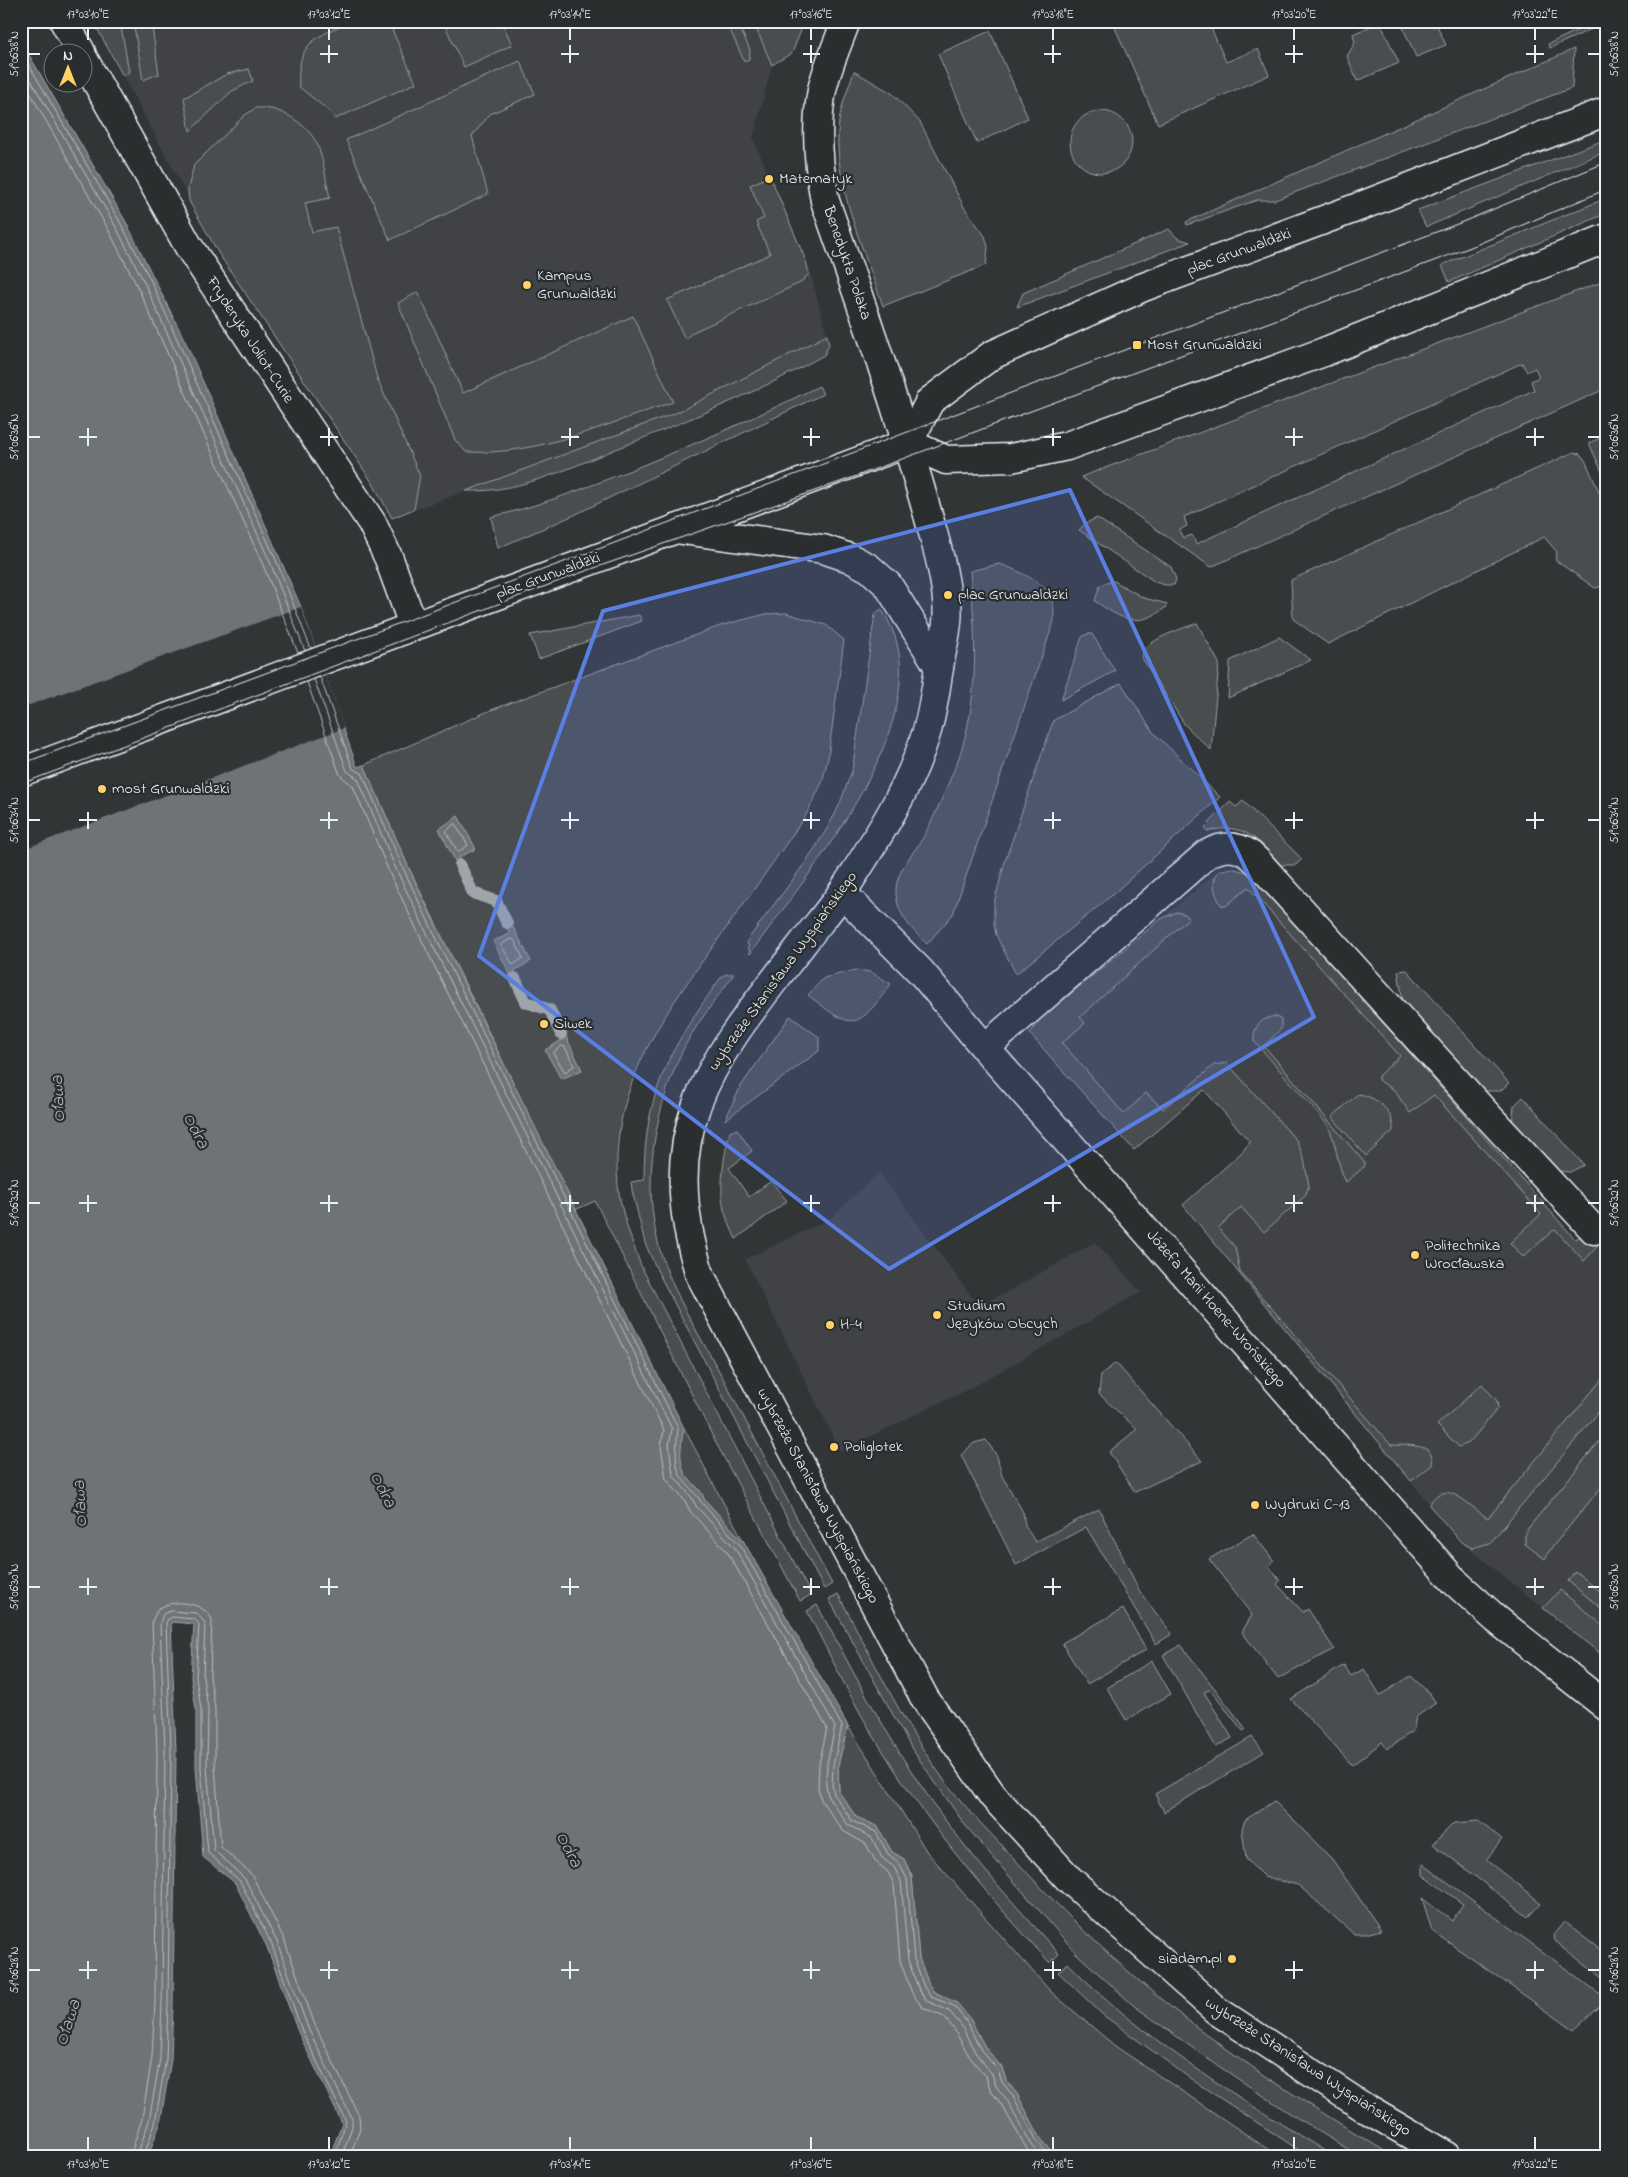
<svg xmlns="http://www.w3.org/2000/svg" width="1628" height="2177" font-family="'Indie Flower',sans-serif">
<rect width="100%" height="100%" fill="#323536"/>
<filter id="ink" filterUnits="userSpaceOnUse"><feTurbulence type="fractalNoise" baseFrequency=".02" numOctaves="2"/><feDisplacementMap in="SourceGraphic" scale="10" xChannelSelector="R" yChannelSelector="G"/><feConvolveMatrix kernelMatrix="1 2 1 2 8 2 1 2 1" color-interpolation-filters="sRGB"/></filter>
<g filter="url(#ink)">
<!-- built -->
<g fill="#3f4244">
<path d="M93 21H805L792 53 772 65 753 138 809 268 828 338 827 351 819 358 763 387 710 411 593 458 535 480 506 487 484 492 466 491 392 518 372 482 219 254Z"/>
<path d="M1231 868 1246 872 1289 916 1575 1239 1607 1224V1659L1461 1542 1236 1272 1218 1227 1241 1207 1264 1231 1305 1196 1227 1063 1162 1110 1126 1141 1030 1034 1040 1019 1219 871Z"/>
<path d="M879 1172 978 1305 1005 1293 1095 1242 1141 1292 971 1388 840 1451 745 1259 830 1219Z"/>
</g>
<!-- green -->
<g fill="#494d4f" stroke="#989fa4" fill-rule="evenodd">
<path d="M93 21H120L129 72 123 76Z"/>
<path d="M133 21H151L159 74 143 80Z"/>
<path d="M352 21H388L416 83 335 119 328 110 299 87C296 42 316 37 352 21Z"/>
<path d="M443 21H509L503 24 512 45 464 67Z"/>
<path d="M726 21H737L750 50 749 59 744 61Z"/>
<path d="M753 21H799L804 23 792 53 772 65Z"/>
<path d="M1112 21H1208L1226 62 1258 49 1269 75 1158 124Z"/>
<path d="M1400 21H1435L1446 45 1416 57Z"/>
<path d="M1598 21 1607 22 1550 48 1548 44Z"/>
<path d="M1380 22 1399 63 1357 81 1347 56 1355 43 1353 34Z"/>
<path d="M990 31 1028 118 977 143 938 54Z"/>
<path d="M1574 49 1572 88 1275 200H1257L1187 225 1186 222Z"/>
<path d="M520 61 535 94 490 114 472 136 488 194 390 240 346 140Z"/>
<path d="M249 69 253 81 232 91 190 131 184 98 227 74Z"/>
<path d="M854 71 893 94 920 122 964 207 985 236 988 247 986 265 883 306C865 252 831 179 839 122 841 105 849 87 854 71Z"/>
<path d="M256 108C279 106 307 123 317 144 324 160 326 181 330 198L305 203 312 232 336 227 377 378 420 476 414 509 392 518 372 482 219 254 189 201 188 188 194 165 245 115Z"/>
<circle cx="1101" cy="142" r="31"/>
<path d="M1607 139V151L1426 227 1418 210Z"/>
<path d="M770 176 806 261 809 274 800 283 693 332 685 339 667 300 770 254 756 222 764 218 750 185Z"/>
<path d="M1607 198V213L1449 282 1442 265Z"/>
<path d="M1169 229 1177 238 1190 242 1017 307 1023 293Z"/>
<path d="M1607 280V388L1211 567 1081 477ZM1522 363 1527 372 1535 368 1539 377 1531 381 1534 390 1196 544 1192 535 1183 538 1179 530 1187 526 1184 517Z"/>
<path d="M418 292 463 393 633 316 673 402C606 424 538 456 466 452L455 440 398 303Z"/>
<path d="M827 335 829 345 824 355C761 391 693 418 626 445 576 465 521 493 466 491L678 412Z"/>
<path d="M819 386 823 394 572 516 498 548 491 517C540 506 585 488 631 470 695 444 757 417 819 386Z"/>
<path d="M1607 435V483L1589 443Z"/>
<path d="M1574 452 1580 454 1585 460 1607 510V585L1595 588 1555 560 1557 552 1544 537 1328 644 1293 619 1291 580Z"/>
<path d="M1097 518 1171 567 1176 579 1174 585H1165L1155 582 1079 530 1086 523Z"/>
<path d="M999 564C1011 567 1040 581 1047 591 1054 599 1054 611 1054 621L953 914 927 944C911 929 895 912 896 889 897 870 915 852 924 836 934 817 943 797 951 777 981 712 976 640 970 571Z"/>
<path d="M1114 581 1144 598 1167 604 1165 608C1137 629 1121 619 1095 601L1100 585Z"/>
<path d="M881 609C953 708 806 875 750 954L747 941C776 900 812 859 835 814 842 801 846 785 852 771L875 614Z"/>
<path d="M786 613 826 625 844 640 828 758 822 783 806 815C776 859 745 902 714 945 661 1019 609 1089 618 1186 621 1213 632 1241 641 1266L811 1595 800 1601 714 1439 595 1201 575 1210 407 864 364 765 491 710 723 625 766 614Z"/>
<path d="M639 615 642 621 539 659 530 635Z"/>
<path d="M1197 623 1219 663 1211 750 1185 725 1142 658C1142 640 1182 629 1197 623Z"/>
<path d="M1087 634H1092L1115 671 1061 700 1082 637Z"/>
<path d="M1279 637 1311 660 1228 698 1230 661Z"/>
<path d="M1121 683 1153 732 1220 797 1111 896 1016 974 996 935 994 923V903L1005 861 1051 727 1054 720Z"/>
<path d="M1243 801 1302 859 1296 865H1281C1260 841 1243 820 1207 832L1205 827 1230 802 1236 807Z"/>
<path d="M1231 868 1246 872 1253 876 1575 1239 1590 1232 1598 1241 1597 1247 1584 1261 1555 1229 1523 1257 1510 1243 1541 1214 1434 1095 1410 1113 1394 1090 1378 1080V1076L1400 1056 1248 887 1226 906 1221 905C1215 894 1210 881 1219 871Z"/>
<path d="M1177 912 1185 914 1189 918 1080 1017 1085 1023 1062 1043 1124 1114 1146 1093 1163 1109 1214 1065 1227 1063 1297 1141 1304 1159 1309 1186 1305 1196 1264 1232 1241 1207 1218 1228 1235 1247 1240 1272 1391 1445C1406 1446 1436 1441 1432 1465L1411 1481 1183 1205 1242 1152 1250 1142 1204 1090 1134 1150 1030 1034 1040 1019 1161 919Z"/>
<path d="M856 970 871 972 891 984C856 1031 854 1031 808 995L824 978Z"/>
<path d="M1407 970 1509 1083 1500 1091H1483L1403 1002 1398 971Z"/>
<path d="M727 974H734C716 1000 693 1027 680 1056 650 1123 639 1203 668 1273 683 1310 705 1345 724 1380 760 1448 796 1517 832 1584L824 1589 658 1272 645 1243 632 1190 631 1182 644 1180C644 1091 671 1047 722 976Z"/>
<path d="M790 1016 819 1037V1051L725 1120 741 1086Z"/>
<path d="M1275 1016 1281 1020V1029L1264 1046 1365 1163 1364 1167 1346 1182C1336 1163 1337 1142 1327 1124L1254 1041C1253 1025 1262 1019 1275 1016Z"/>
<path d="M1358 1094C1376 1096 1395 1112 1393 1131L1366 1156 1332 1117Z"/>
<path d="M1523 1097 1584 1165 1570 1172 1555 1171 1512 1124 1514 1106Z"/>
<path d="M737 1129 752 1151 729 1168 749 1197 771 1181 787 1201 736 1239C732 1230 728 1222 725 1213 718 1193 724 1152 730 1132Z"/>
<path d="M1116 1363 1202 1461 1135 1492 1109 1452 1137 1429 1099 1394 1101 1374Z"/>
<path d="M1607 1373V1402L1490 1543 1472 1548 1461 1542 1429 1505C1445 1475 1469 1507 1488 1518Z"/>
<path d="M1482 1384 1497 1401 1498 1408 1469 1443 1459 1447 1437 1425Z"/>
<path d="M684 1428 744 1542 704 1499C701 1489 694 1485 688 1478 676 1464 681 1444 684 1428Z"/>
<path d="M1607 1432V1480L1550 1550 1545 1559 1525 1544V1532Z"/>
<path d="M986 1440 997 1456 1002 1476 1023 1512 1025 1525 1035 1542 1099 1509 1140 1592 1172 1634 1156 1644 1086 1527 1016 1565 961 1455 974 1443Z"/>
<path d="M1253 1534 1274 1561 1269 1566 1280 1581 1277 1584 1303 1612 1308 1609 1334 1649 1278 1679 1242 1632 1252 1615 1209 1559Z"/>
<path d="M1575 1571 1607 1597V1613L1568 1581Z"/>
<path d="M1560 1590 1607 1629V1659L1543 1608Z"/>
<path d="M838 1594C872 1657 902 1723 944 1780 967 1810 994 1837 1019 1864 1054 1902 1090 1938 1129 1972 1209 2043 1302 2101 1393 2156H1359L1297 2118 1208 2059 1133 2005 1077 1954 965 1825 912 1749 829 1599Z"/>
<path d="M817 1605C849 1664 880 1724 917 1780 958 1843 1009 1898 1059 1954L1050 1963C988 1896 929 1826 881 1748 853 1704 831 1657 807 1611Z"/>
<path d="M1123 1609 1146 1650 1087 1684 1062 1643Z"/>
<path d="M1181 1645 1246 1729 1243 1731 1210 1690 1204 1692 1232 1738 1216 1747 1163 1655Z"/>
<path d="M1152 1661 1171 1694 1126 1720 1107 1688Z"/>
<path d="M1344 1665 1351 1676 1364 1669 1380 1695 1411 1676 1430 1694 1436 1703 1416 1717 1413 1731 1387 1749 1382 1742 1352 1765 1291 1699Z"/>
<path d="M848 1726 927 1852 1051 1992 1115 2046 1278 2156H1056L1041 2139 1017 2094 1006 2080 1002 2068 985 2047 970 2019 941 1995 934 1992 929 1985 919 1958 912 1877 904 1859 892 1852 877 1826 856 1817 839 1792 838 1765Z"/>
<path d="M1252 1737 1264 1752 1164 1812 1155 1794Z"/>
<path d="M1274 1801 1332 1859 1381 1930 1365 1934H1354L1298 1885 1264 1877 1246 1859 1242 1829 1245 1820Z"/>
<path d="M1478 1821 1502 1839 1486 1860 1541 1903 1528 1917 1433 1844 1454 1823Z"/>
<path d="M1423 1864 1607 1999V2000L1574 2030 1432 1931 1422 1898 1452 1921 1463 1904 1423 1875Z"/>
<path d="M1564 1922 1607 1955V1982L1555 1941 1554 1934Z"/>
<path d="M1068 1963C1142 2039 1242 2100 1333 2156H1308L1191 2079 1103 2015 1058 1972Z"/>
</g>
<!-- water -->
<g fill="#6e7376" stroke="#9fa5aa">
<path d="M21 41 126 222 187 345 301 607 357 767 364 765 407 864 444 943 684 1428C681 1443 677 1465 688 1478 694 1485 701 1489 704 1499L744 1542 848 1726 838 1765 839 1792 856 1817 877 1826 892 1852 904 1859 912 1877 919 1958 929 1985 934 1992 957 2003 970 2019 985 2047 1002 2068 1006 2080 1017 2094 1041 2139 1056 2156H330L342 2123 298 2032 267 1947 235 1883 203 1857 196 1767V1709L191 1678 194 1624 171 1622 176 1751 173 2003 171 2059 160 2124 148 2156H21Z"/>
<path d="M458 816 476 849 459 857 470 879 465 881 439 829Z"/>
<path d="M502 906 531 961 514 971 524 992 520 994 493 941 510 934 498 908Z"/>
<path d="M557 1018 582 1070 561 1079 545 1050 562 1040 552 1020Z"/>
</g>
<!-- pier -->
<path fill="#323536" d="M301 607 344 728 21 850V708Z"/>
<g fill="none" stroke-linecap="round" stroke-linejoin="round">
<!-- shore -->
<g stroke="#b7bfc4" stroke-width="1">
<path d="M21 51 121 224 151 281 276 560 311 649"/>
<path d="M21 63 116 227 145 284 270 562 305 651"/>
<path d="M21 77 109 231 138 288 263 565 298 653"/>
<path d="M320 677 353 769 362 773 402 866 440 946 678 1428C677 1445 672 1467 684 1481 690 1489 696 1493 701 1502L740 1545 842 1726 833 1765 832 1785 834 1794 852 1821 876 1832 888 1854 899 1863 907 1879 914 1959 924 1987 931 1997 954 2006 966 2021 981 2050 998 2070 1002 2082 1013 2096 1037 2141 1049 2156"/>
<path d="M314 679 347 771 358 779 396 869 434 948 672 1429 669 1445 673 1475 692 1498 696 1506 735 1548 835 1727 827 1764 826 1785 828 1796 848 1825 872 1838 882 1858 894 1867 901 1881 908 1960 919 1990 927 2001 949 2011 961 2025 975 2052 992 2074 996 2086 1007 2100 1032 2145 1041 2156"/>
<path d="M307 682 340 775 353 786 389 872 427 951 664 1430 661 1446 666 1479 685 1501 690 1511 728 1553 827 1728 819 1764 818 1787 821 1800 843 1831 866 1844 876 1862 888 1872 894 1884 900 1961 912 1993 922 2007 944 2017 954 2029 969 2056 986 2077 990 2089 1001 2104 1031 2156"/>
<path d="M455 824 468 845 458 852 446 832Z"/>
<path d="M511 939 514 940 523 958 513 965 501 945Z"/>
<path d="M562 1046 565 1047 574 1066 565 1072 553 1053Z"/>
<path d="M130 2156 142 2119 152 2057 155 2002 157 1751 152 1621 158 1609C173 1598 205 1602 212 1620L210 1677 215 1708V1766L221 1847 252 1875 284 1939 315 2025 359 2116 360 2128 350 2156"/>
<path d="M137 2156 149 2121 160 2058 162 2002 165 1751 160 1623 163 1614 171 1611 197 1613 205 1623 203 1677 208 1709 207 1767 214 1850 245 1879 277 1942 308 2028 352 2119V2127L342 2156"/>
<path d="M144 2156 155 2123 166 2059 168 2003 171 1751 166 1623 168 1619 172 1617 194 1619 199 1624 196 1678 201 1709V1767L208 1853 240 1881 272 1945 302 2031 346 2121 335 2156"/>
</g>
<!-- stream -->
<g stroke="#9fa5aa" stroke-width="12">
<path d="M460 865 473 893 496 901 507 923"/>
<path d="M515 978 526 1002 550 1010 561 1034"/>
</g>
<!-- minor casing -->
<g stroke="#e8f1f8" stroke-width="31">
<g id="minor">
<path d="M64 21 81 52"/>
<path d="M846 21C838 43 827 67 822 90 815 127 818 164 825 201 860 300 895 400 924 501 933 533 951 589 947 622 946 637 941 652 939 668 935 691 933 714 925 737 908 792 874 843 843 891 831 909 816 926 803 943 716 1056 652 1123 700 1275L925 1699 993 1796 1069 1879 1216 2010 1365 2108 1447 2156"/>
<path d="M82 56 189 247 372 523 389 559 413 625"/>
<path d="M675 529 823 549 850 558 869 568 888 585 939 667"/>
<path d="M842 893 921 972 985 1048 1455 1582 1496 1619 1607 1707"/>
<path d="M985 1048 1207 854C1225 844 1242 845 1257 861L1488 1116 1594 1230"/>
</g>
</g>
<!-- major casing -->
<g stroke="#e8f1f8" stroke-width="31">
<g id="major">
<path d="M908 443 946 460 1011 458 1067 446 1324 352 1607 238"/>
<path d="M21 772 908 443 930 401 992 355 1141 288 1353 209 1607 111"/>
</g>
</g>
<!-- minor -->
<use href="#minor" stroke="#2a2d2e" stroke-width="28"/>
<!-- major -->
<use href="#major" stroke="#2a2d2e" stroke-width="28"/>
<!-- tram -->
<g stroke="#e8f1f8" stroke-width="1">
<path d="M21 764 580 556 1460 223 1607 162"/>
<path d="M21 784 583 572 843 481 1372 284 1471 247 1607 189"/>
</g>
</g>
</g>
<!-- marked area -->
<path fill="#5a7fe2" fill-opacity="0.2" stroke="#5a7fe2" stroke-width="4" stroke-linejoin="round" d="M1070 490 1314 1017 889 1269 479 956 603 611Z"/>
<!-- ticks -->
<path fill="none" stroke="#e8f1f8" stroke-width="2" d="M88 28V40M329 28V40M570 28V40M811 28V40M1053 28V40M1294 28V40M1535 28V40M329 45V63M570 45V63M811 45V63M1053 45V63M1294 45V63M1535 45V63M28 54H40M320 54H338M561 54H579M803 54H820M1044 54H1061M1285 54H1303M1526 54H1544M1588 54H1600M88 428V446M329 428V446M570 428V446M811 428V446M1053 428V446M1294 428V446M1535 428V446M28 437H40M79 437H97M320 437H338M561 437H579M803 437H820M1044 437H1061M1285 437H1303M1526 437H1544M1588 437H1600M88 812V829M329 812V829M570 812V829M811 812V829M1053 812V829M1294 812V829M1535 812V829M28 820H40M79 820H97M320 820H338M561 820H579M803 820H820M1044 820H1061M1285 820H1303M1526 820H1544M1588 820H1600M88 1195V1212M329 1195V1212M570 1195V1212M811 1195V1212M1053 1195V1212M1294 1195V1212M1535 1195V1212M28 1203H40M79 1203H97M320 1203H338M561 1203H579M803 1203H820M1044 1203H1061M1285 1203H1303M1526 1203H1544M1588 1203H1600M88 1578V1595M329 1578V1595M570 1578V1595M811 1578V1595M1053 1578V1595M1294 1578V1595M1535 1578V1595M28 1587H40M79 1587H97M320 1587H338M561 1587H579M803 1587H820M1044 1587H1061M1285 1587H1303M1526 1587H1544M1588 1587H1600M88 1961V1979M329 1961V1979M570 1961V1979M811 1961V1979M1053 1961V1979M1294 1961V1979M1535 1961V1979M28 1970H40M79 1970H97M320 1970H338M561 1970H579M803 1970H820M1044 1970H1061M1285 1970H1303M1526 1970H1544M1588 1970H1600M88 2137V2150M329 2137V2150M570 2137V2150M811 2137V2150M1053 2137V2150M1294 2137V2150M1535 2137V2150"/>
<!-- markers -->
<g fill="#ffd166" stroke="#2a2d2e" stroke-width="2">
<circle cx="769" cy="179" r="5"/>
<circle cx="527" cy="285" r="5"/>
<rect x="1132" y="340" width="10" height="10" rx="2.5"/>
<circle cx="948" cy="595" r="5"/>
<circle cx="102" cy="789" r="5"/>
<circle cx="544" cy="1024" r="5"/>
<circle cx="1415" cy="1255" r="5"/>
<circle cx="937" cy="1315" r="5"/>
<circle cx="830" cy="1325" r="5"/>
<circle cx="834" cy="1447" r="5"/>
<circle cx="1255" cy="1505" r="5"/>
<circle cx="1232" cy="1959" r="5"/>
</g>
<g text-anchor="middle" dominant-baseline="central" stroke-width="4.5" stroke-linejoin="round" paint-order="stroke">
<!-- poi labels -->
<g font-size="16" fill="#e8f1f8" stroke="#2a2d2e" text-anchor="start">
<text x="779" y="179">Matematyk</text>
<text x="537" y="276">Kampus<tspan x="537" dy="18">Grunwaldzki</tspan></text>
<text x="1147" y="345">Most Grunwaldzki</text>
<text x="958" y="595">plac Grunwaldzki</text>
<text x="112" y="789">most Grunwaldzki</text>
<text x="554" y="1024">Siwek</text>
<text x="1425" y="1246">Politechnika<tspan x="1425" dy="18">Wrocławska</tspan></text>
<text x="947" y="1306">Studium<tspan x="947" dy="18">Języków Obcych</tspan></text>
<text x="840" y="1325">H-4</text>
<text x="844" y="1447">Poliglotek</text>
<text x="1265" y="1505">Wydruki C-13</text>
<text x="1222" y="1959" text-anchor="end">siadam.pl</text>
</g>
<!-- street labels -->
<g font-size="16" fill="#e8f1f8" stroke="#2a2d2e">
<text transform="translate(1239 252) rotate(-20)">plac Grunwaldzki</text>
<text transform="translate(847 263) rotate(71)">Benedykta Polaka</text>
<text transform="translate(250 340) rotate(57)">Fryderyka Joliot-Curie</text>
<text transform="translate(548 576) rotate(-20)">plac Grunwaldzki</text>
<text transform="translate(783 971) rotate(-54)">wybrzeże Stanisława Wyspiańskiego</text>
<text transform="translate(1216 1309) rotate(49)">Józefa Marii Hoene-Wrońskiego</text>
<text transform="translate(818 1496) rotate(62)">wybrzeże Stanisława Wyspiańskiego</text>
<text transform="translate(1308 2067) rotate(33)">wybrzeże Stanisława Wyspiańskiego</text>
</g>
<!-- water labels -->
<g font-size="18" font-style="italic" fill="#b1b8be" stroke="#2a2d2e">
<text transform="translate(59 1099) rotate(-93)">Oława</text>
<text transform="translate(195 1131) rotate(63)">Odra</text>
<text transform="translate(382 1490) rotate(63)">Odra</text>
<text transform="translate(81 1504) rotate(-93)">Oława</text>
<text transform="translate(568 1850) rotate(63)">Odra</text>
<text transform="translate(69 2023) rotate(-72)">Oława</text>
</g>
</g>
<!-- margin -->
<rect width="1628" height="2177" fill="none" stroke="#2a2d2e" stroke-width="55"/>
<!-- north arrow -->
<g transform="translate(68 68)"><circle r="24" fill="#2a2d2e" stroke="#767b7f"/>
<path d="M0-4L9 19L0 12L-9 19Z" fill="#ffd166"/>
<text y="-8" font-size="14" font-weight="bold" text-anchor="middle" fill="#e8f1f8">N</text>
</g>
<rect x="28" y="28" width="1572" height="2122" fill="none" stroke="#e8f1f8" stroke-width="2"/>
<g font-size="12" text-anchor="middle" fill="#e8f1f8">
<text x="88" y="18">17°03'10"E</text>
<text x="329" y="18">17°03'12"E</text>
<text x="570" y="18">17°03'14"E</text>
<text x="811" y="18">17°03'16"E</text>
<text x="1053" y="18">17°03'18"E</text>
<text x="1294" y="18">17°03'20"E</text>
<text x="1535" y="18">17°03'22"E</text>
<text transform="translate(14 54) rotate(-90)" y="4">51°06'38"N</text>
<text transform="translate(1614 54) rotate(-90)" y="4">51°06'38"N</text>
<text transform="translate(14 437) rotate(-90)" y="4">51°06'36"N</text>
<text transform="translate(1614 437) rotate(-90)" y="4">51°06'36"N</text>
<text transform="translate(14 820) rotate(-90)" y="4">51°06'34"N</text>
<text transform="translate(1614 820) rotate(-90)" y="4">51°06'34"N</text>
<text transform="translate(14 1203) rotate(-90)" y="4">51°06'32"N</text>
<text transform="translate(1614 1203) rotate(-90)" y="4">51°06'32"N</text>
<text transform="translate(14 1587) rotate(-90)" y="4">51°06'30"N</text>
<text transform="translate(1614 1587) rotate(-90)" y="4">51°06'30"N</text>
<text transform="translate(14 1970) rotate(-90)" y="4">51°06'28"N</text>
<text transform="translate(1614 1970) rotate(-90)" y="4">51°06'28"N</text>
<text x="88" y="2168">17°03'10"E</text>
<text x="329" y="2168">17°03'12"E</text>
<text x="570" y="2168">17°03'14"E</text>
<text x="811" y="2168">17°03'16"E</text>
<text x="1053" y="2168">17°03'18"E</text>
<text x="1294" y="2168">17°03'20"E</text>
<text x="1535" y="2168">17°03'22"E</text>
</g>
</svg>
